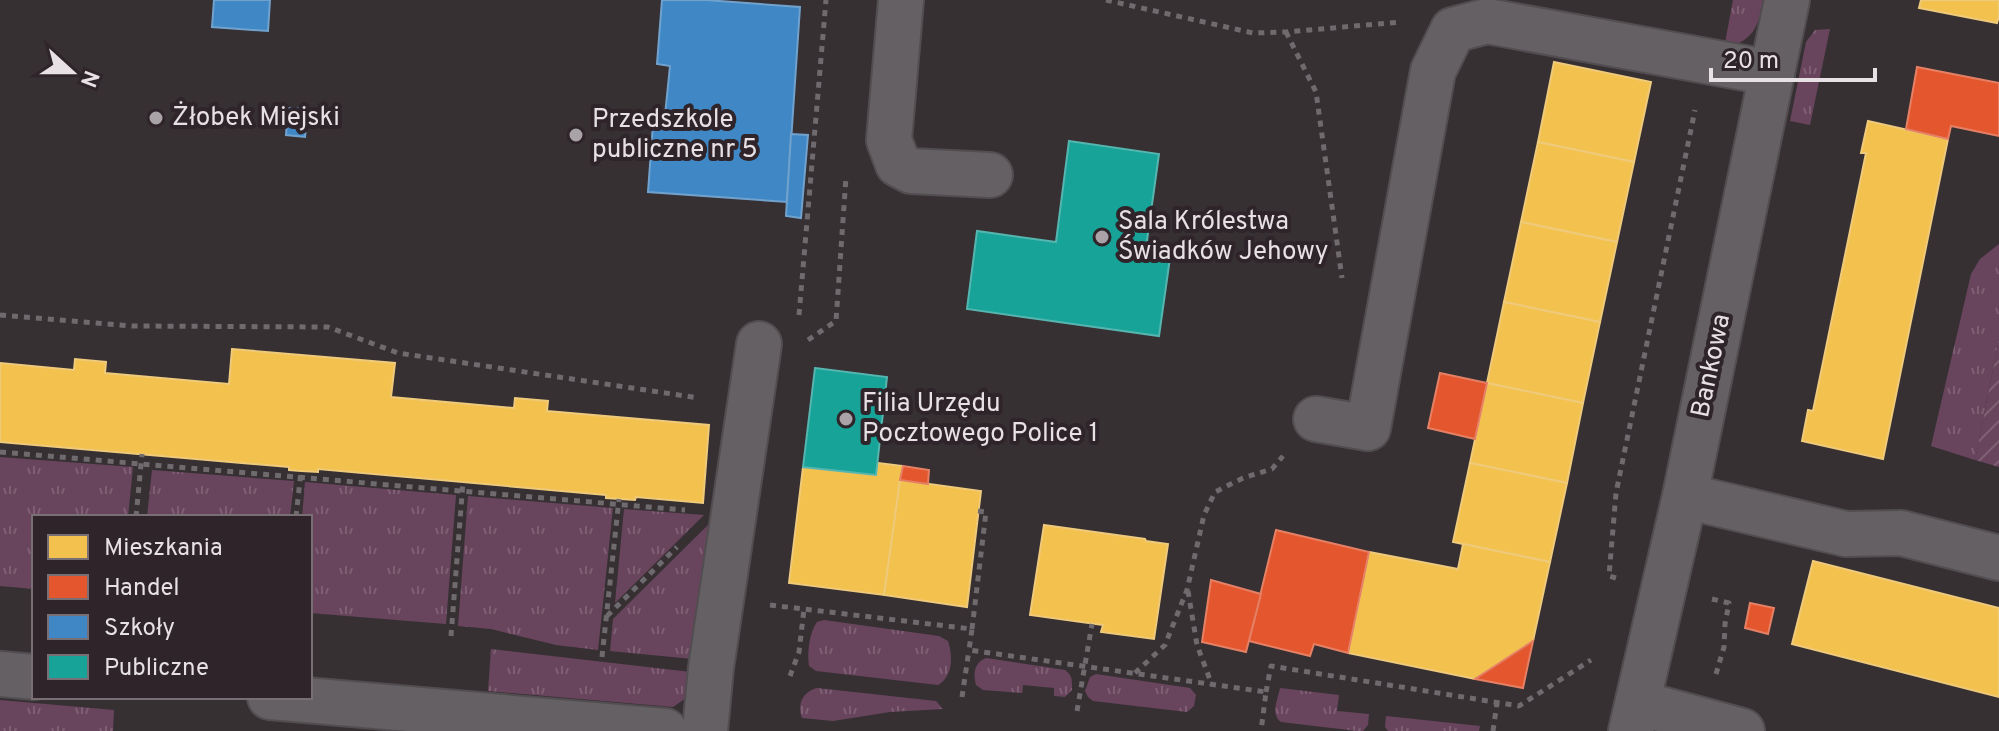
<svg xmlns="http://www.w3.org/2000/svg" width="1999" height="731" font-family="Overpass,sans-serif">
<defs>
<pattern id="grass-tufts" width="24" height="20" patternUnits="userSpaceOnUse" patternTransform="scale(2)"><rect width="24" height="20" fill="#69445d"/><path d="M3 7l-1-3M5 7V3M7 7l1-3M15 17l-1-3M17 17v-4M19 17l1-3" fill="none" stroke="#7e5f74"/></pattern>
<pattern id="garden-furrows" width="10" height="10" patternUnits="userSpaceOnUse" patternTransform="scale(2)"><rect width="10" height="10" fill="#69445d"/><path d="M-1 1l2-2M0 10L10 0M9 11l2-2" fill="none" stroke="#7e5f74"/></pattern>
</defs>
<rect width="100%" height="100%" fill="#363033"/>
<!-- grass -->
<g fill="url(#grass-tufts)">
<path d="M1733 0H1763C1758 28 1753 41 1724 48Z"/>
<path d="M1830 29 1810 125 1790 121 1806 42 1815 30Z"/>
<path d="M1999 244V339L1975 460 1931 446 1971 274 1980 259Z"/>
<path d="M0 457 133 467 128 517H34V589L0 586Z"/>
<path d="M152 470 294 481 290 517H147Z"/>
<path d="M305 482 456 495 446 624 310 613V517H302Z"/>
<path d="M468 496 613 508 598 650 556 645 491 629 458 626Z"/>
<path d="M624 509 704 515 615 603Z"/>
<path d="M712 521 693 659 610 651 613 619Z"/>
<path d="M824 620 939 636 948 641C953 657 953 676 938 685L816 671 809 666C807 653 809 633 817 622Z"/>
<path d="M491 649 691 672 686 698 673 707 488 691Z"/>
<path d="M986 658 1065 670C1073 676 1072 681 1072 690L1065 697 1054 696V688L1023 685 1022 693 983 690 976 685C973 673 974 663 986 658Z"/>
<path d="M1096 674 1190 688 1196 695 1194 706 1187 712 1093 701 1088 697 1085 691 1090 677Z"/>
<path d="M817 688 936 701 943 709 890 712 833 721 802 718C797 703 803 692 817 688Z"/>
<path d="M1280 688 1339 695 1337 711 1369 714 1368 725 1363 731H1357L1281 722C1270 714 1278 699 1280 688Z"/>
<path d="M0 700 114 710 113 731H0Z"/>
<path d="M1386 716 1480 726 1479 731H1388L1385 727Z"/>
</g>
<!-- garden -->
<path fill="url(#garden-furrows)" d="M1999 339V467L1975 460Z"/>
<!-- homes -->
<g fill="#f2c14e" stroke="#efca7b" stroke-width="2">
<path d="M1921 0H1999V16L1997 23 1919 8Z"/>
<path d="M1554 62 1651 82 1634 162 1538 142Z"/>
<path d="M1868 121 1948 139 1883 459 1802 441 1808 410 1813 411 1866 153H1861Z"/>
<path d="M1538 142 1634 162 1617 242 1521 222Z"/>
<path d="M1521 222 1617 242 1600 322 1504 302Z"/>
<path d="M1504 302 1600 322 1583 403 1487 383Z"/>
<path d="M232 349 395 363 391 397 514 408 515 398 548 401 547 411 709 425 703 503 636 497 635 500 606 498V495L318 469V472L301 471 289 470V467L0 442V363L74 370 75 359 106 362 105 373 229 384Z"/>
<path d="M1487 383 1583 403 1567 483 1470 463Z"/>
<path d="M878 463 903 466 884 595 789 583 803 467 876 475Z"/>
<path d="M1470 463 1567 483 1550 562 1453 542Z"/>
<path d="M900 480 981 491 967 607 884 595Z"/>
<path d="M1044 525 1145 539 1146 541 1168 544 1154 639 1101 632 1103 625 1030 615Z"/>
<path d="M1463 544 1550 562 1533 641 1475 679 1348 653 1369 552 1458 569Z"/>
<path d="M1813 561 1999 608V697L1792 644Z"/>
</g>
<!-- shops -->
<g fill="#e4572e" stroke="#e58065" stroke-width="2">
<path d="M1917 67 1999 83V136L1951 126 1948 139 1906 129Z"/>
<path d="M1440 373 1487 383 1475 439 1428 428Z"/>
<path d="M903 466 929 470 928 484 900 480Z"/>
<path d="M1276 530 1369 552 1348 653 1314 644 1310 656 1249 641Z"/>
<path d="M1211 580 1261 594 1246 652 1202 642Z"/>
<path d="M1750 603 1774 608 1768 634 1745 628Z"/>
<path d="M1533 641 1523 688 1475 679Z"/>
</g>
<!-- schools -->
<g fill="#3f88c5" stroke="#71a2ce" stroke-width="2">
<path d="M214 0H270L268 31 212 27Z"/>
<path d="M662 0H706L800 7 787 202 648 192 653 124 664 125 670 66 657 64Z"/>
<path d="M288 108 308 109 305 137 286 135Z"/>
<path d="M791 134 808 135 801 218 786 216Z"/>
</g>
<!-- public -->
<g fill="#17a398" stroke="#55b5af" stroke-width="2">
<path d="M1069 141 1159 154 1145 255 1170 258 1159 336 967 309 977 231 1056 242Z"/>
<path d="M815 368 887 377 876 475 803 467Z"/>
</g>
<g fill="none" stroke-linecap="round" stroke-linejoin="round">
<!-- minor casing -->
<g stroke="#524d50" stroke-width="48">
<g id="minor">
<path d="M901 0 889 140 898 164 911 171 990 175"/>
<path d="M1316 419 1368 428 1433 71 1453 30 1487 21 1772 73"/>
<path d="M1685 496 1846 534 1901 533 1999 558"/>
<path d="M0 674 34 677"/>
<path d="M270 697 665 731"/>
<path d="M1638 703 1742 731"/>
<path d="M705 731 711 668 759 344"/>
<path d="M1631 731 1685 496 1787 0"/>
</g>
</g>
<!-- path -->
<g stroke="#6e6a6d" stroke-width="5" stroke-dasharray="6 6" stroke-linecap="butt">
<path d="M1106 0 1253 33 1286 32 1401 22"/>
<path d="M1286 32 1316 92 1342 278"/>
<path d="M0 315 132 326 328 327 398 353 699 398"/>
<path d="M799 315 826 0"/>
<path d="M808 340 836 321 846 177"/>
<path d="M0 452 685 510"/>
<path d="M136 517 142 454"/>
<path d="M296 517 301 471"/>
<path d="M1616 578 1609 576 1616 493 1695 110"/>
<path d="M1188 591 1197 645 1212 685"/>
<path d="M1712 599 1729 603 1725 624 1724 647 1716 674"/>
<path d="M770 605 972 629 969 650 1266 692 1261 731"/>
<path d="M607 616 677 547"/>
<path d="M972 629 986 512 978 511"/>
<path d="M451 636 463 482"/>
<path d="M602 657 619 499"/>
<path d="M1135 673 1165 645 1187 590 1204 515 1215 492 1243 478 1272 469 1283 456"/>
<path d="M790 676 799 652 804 609"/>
<path d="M1266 692 1271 666 1519 706 1591 660"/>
<path d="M962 697 969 650"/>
<path d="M1077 711 1092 624"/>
<path d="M1493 731 1497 703"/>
</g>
<!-- minor -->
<use href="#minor" stroke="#646063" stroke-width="44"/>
</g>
<!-- markers -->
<g fill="#a9a2a6" stroke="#2e242a" stroke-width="3">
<circle cx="156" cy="118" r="8"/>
<circle cx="576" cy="135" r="8"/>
<circle cx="1102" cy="237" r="8"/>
<circle cx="846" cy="419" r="8"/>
</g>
<g text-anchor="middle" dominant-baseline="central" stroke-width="8" stroke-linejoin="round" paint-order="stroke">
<!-- poi labels -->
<g font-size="26" fill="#e7e0e4" stroke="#2e242a" text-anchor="start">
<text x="172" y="118">Żłobek Miejski</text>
<text x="592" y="120">Przedszkole<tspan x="592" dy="30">publiczne nr 5</tspan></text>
<text x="1118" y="222">Sala Królestwa<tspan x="1118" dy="30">Świadków Jehowy</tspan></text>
<text x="862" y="404">Filia Urzędu<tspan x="862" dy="30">Pocztowego Police 1</tspan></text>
</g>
<!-- street labels -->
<g font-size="26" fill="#e7e0e4" stroke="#2e242a">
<text transform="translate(1712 366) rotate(-78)">Bankowa</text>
</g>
</g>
<!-- legend -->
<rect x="32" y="515" width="280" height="184" fill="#2e242a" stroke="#786f74" stroke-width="2"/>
<rect x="48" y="535" width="40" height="24" fill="#f2c14e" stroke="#786f74" stroke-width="2"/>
<text x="104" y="555" font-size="24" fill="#e7e0e4">Mieszkania</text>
<rect x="48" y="575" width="40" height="24" fill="#e4572e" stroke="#786f74" stroke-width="2"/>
<text x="104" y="595" font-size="24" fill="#e7e0e4">Handel</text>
<rect x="48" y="615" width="40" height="24" fill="#3f88c5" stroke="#786f74" stroke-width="2"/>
<text x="104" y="635" font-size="24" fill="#e7e0e4">Szkoły</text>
<rect x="48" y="655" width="40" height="24" fill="#17a398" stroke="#786f74" stroke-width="2"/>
<text x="104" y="675" font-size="24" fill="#e7e0e4">Publiczne</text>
<!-- north arrow -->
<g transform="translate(72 72) rotate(111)" stroke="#2e242a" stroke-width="6" paint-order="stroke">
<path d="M0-6L14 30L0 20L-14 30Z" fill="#e7e0e4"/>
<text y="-12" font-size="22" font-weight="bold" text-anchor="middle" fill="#e7e0e4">N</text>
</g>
<!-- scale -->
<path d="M1711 68v12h164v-12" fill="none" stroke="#e7e0e4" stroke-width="4"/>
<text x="1723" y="68" font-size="24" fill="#e7e0e4" stroke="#2e242a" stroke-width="6" paint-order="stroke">20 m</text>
</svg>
